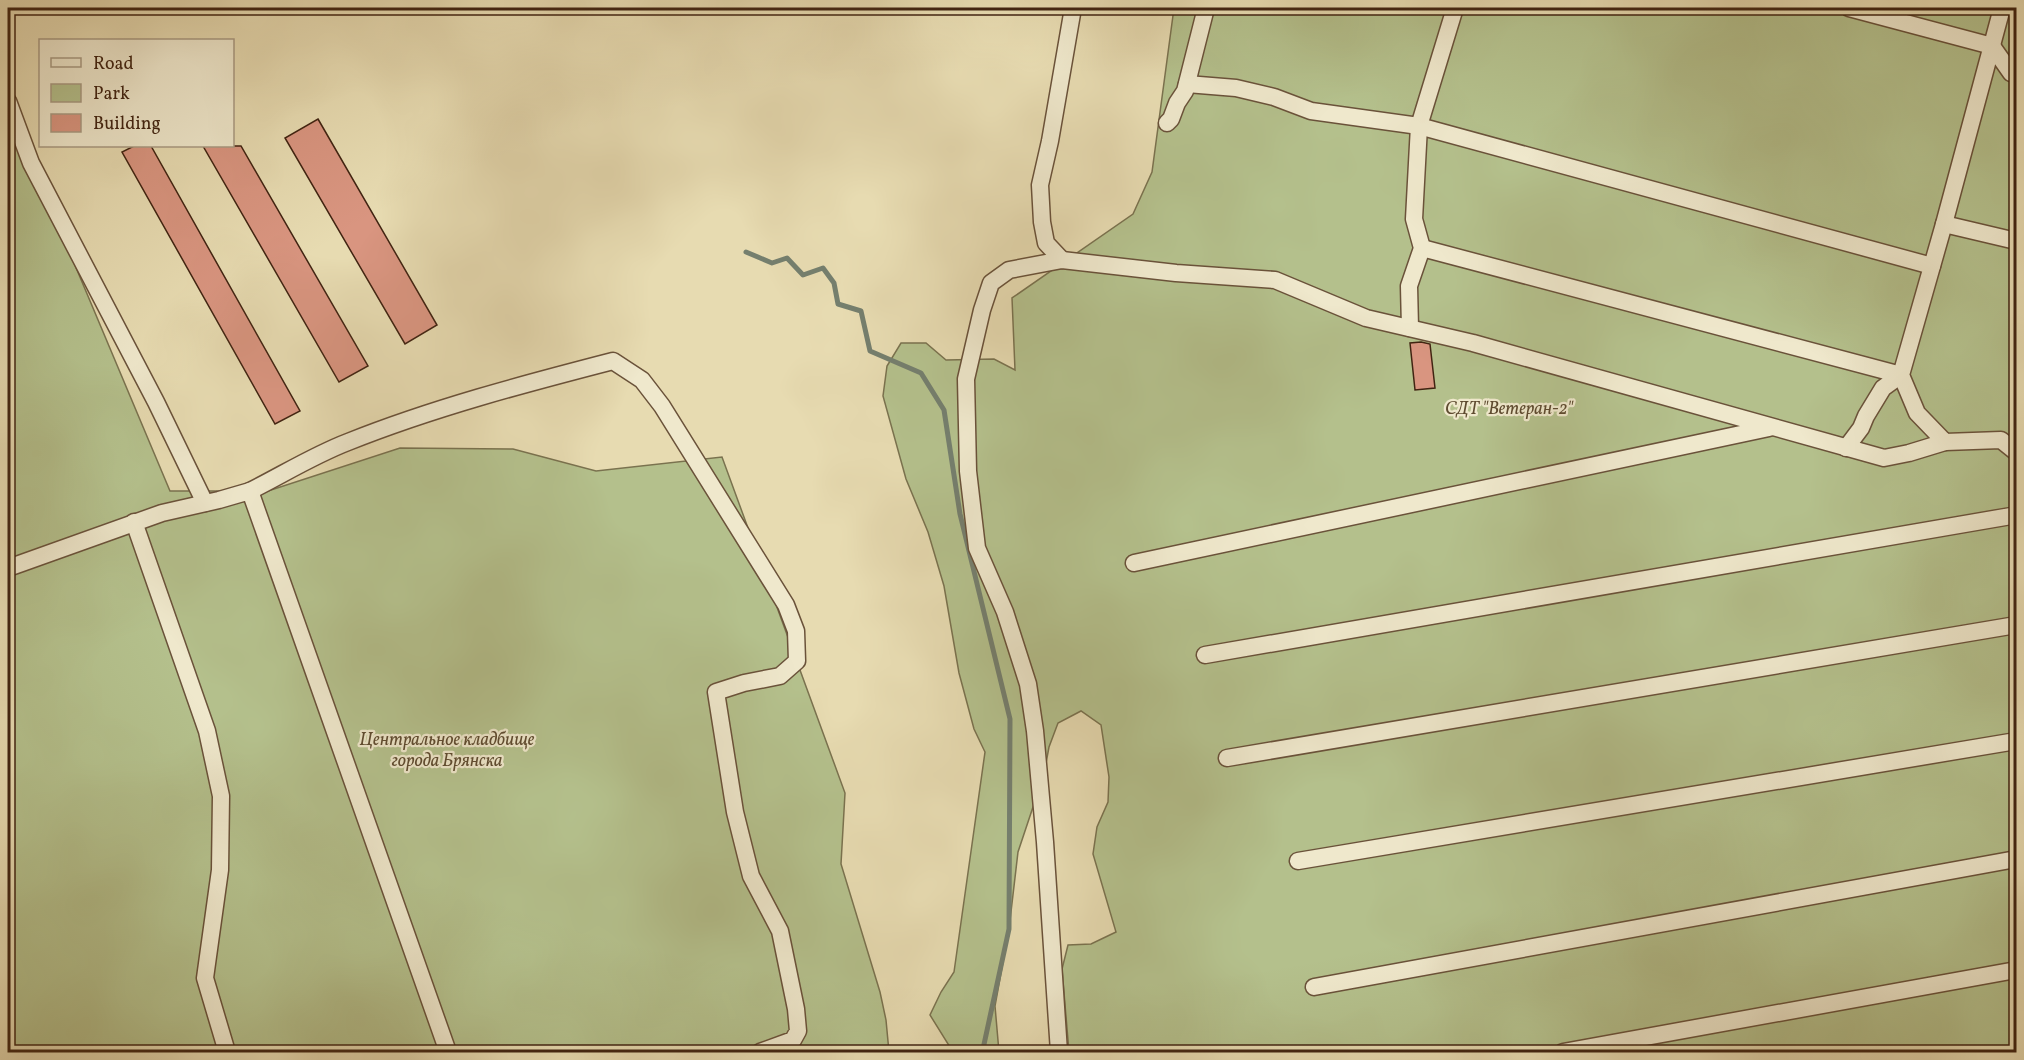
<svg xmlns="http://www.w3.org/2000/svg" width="2024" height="1060" font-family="Vollkorn,serif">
<rect width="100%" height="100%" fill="#e7dbb1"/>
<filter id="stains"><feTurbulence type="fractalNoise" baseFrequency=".00333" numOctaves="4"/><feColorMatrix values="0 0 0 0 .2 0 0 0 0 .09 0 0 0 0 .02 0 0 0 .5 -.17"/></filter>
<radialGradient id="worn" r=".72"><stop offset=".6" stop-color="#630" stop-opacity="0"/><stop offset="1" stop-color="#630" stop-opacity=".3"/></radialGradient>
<!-- green -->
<g fill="#b4c08c" stroke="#7a724f" stroke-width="1.5">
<path d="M1174 8H2016V399L2012 414 2016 416V1052H1069L1062 969 1068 945 1091 944 1116 932 1093 854 1097 827 1108 802 1109 777 1101 725 1081 711 1058 723 1049 747 1044 774 1018 852 1009 929 995 1006 999 1052H953L930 1015 941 992 954 972 985 752 974 729 959 673 944 586 928 532 906 479 883 396 887 366 901 343H926L946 360 994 359 1015 370 1012 298 1133 214 1152 172Z"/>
<path d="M8 106 170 491H268L400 448 513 449 596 471 722 457 845 793 841 864 880 992 886 1020 889 1052H8Z"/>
</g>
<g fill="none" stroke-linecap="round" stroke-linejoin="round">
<!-- stream -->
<path stroke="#757f6e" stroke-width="5" d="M746 252 772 263 787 258 803 275 823 268 834 283 838 304 861 311 870 351 921 373 944 410 960 514 1010 719 1009 929 983 1049 984 1052"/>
</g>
<!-- building -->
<g fill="#d99580" stroke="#412412" stroke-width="1.5">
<path d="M318 119 437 325 405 344 285 138Z"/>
<path d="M134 146H151L300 411 275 424 122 152Z"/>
<path d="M203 146H241L368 366 339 382Z"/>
<path d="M1421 342 1430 344 1435 388 1415 390 1410 343Z"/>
</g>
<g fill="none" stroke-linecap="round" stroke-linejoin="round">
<!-- minor casing -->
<g stroke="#6a523a" stroke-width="19">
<g id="minor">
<path d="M1849 8 1992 46 2011 73 2016 75"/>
<path d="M2002 8 1944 224 1901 375 1917 413 1945 442 2001 440 2016 452"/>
<path d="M1187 84 1236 88 1274 97 1311 111 1419 126 1932 266"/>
<path d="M8 101 31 163 156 402 205 503"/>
<path d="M1167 123 1171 119 1177 103 1185 91 1206 8"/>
<path d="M1944 224 2016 241"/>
<path d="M1422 248 1901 375 1883 388 1866 416 1861 428 1846 448"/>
<path d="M1062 260 1046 243 1042 222 1040 185 1050 141 1073 8"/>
<path d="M1410 328 1409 286 1422 248 1414 219 1419 126 1455 8"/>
<path d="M250 491C282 475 314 455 348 442 433 408 524 384 613 361L642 380 662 406 786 605 796 631 797 661 780 676 744 683 716 692 735 812 751 876 780 931 796 1009 798 1031 793 1040 760 1052"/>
<path d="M134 522 207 731 221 796 220 870 205 978 227 1052"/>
<path d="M1134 563 1769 428"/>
<path d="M8 568 162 513 219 500 250 491 448 1052"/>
<path d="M1205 655 2011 516 2016 517"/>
<path d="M1227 758 2016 625"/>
<path d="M1298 861 2016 741"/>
<path d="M1314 987 2016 859"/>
<path d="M1059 1052 1045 842 1035 731 1028 684 1005 612 977 548 968 471 966 379 982 310 991 283 1009 270 1062 260 1176 273 1275 280 1366 318 1473 343 1884 458 1909 453 1945 442"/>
<path d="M1563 1052 2016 970"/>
</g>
</g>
<!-- minor -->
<use href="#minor" stroke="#efe8cc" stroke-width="16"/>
</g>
<g text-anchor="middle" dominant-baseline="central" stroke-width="4.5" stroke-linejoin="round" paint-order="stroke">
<!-- park labels -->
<g font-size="18" font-style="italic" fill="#5e4b30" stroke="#efe8cc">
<text x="1509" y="409">СДТ "Ветеран-2"</text>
<text x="447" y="740">Центральное кладбище<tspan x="447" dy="21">города Брянска</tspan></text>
</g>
</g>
<!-- margin -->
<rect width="2024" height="1060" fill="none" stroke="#e7dbb1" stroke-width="30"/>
<rect x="9" y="9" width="2006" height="1042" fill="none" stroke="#412412" stroke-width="3"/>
<rect x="15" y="15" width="1994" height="1030" fill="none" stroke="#412412" stroke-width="1.5"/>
<!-- legend -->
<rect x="39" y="39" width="195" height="108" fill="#efe8cc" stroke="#a99a82" stroke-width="1.5"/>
<rect x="51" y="58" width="30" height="9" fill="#efe8cc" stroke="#a99a82" stroke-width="1.5"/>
<text x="93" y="69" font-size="18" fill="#412412">Road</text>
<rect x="51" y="84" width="30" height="18" fill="#b4c08c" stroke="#a99a82" stroke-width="1.5"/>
<text x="93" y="99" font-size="18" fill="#412412">Park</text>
<rect x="51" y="114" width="30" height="18" fill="#d99580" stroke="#a99a82" stroke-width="1.5"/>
<text x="93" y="129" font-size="18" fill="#412412">Building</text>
<rect width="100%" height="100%" filter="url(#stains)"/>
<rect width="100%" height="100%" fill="url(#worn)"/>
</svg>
